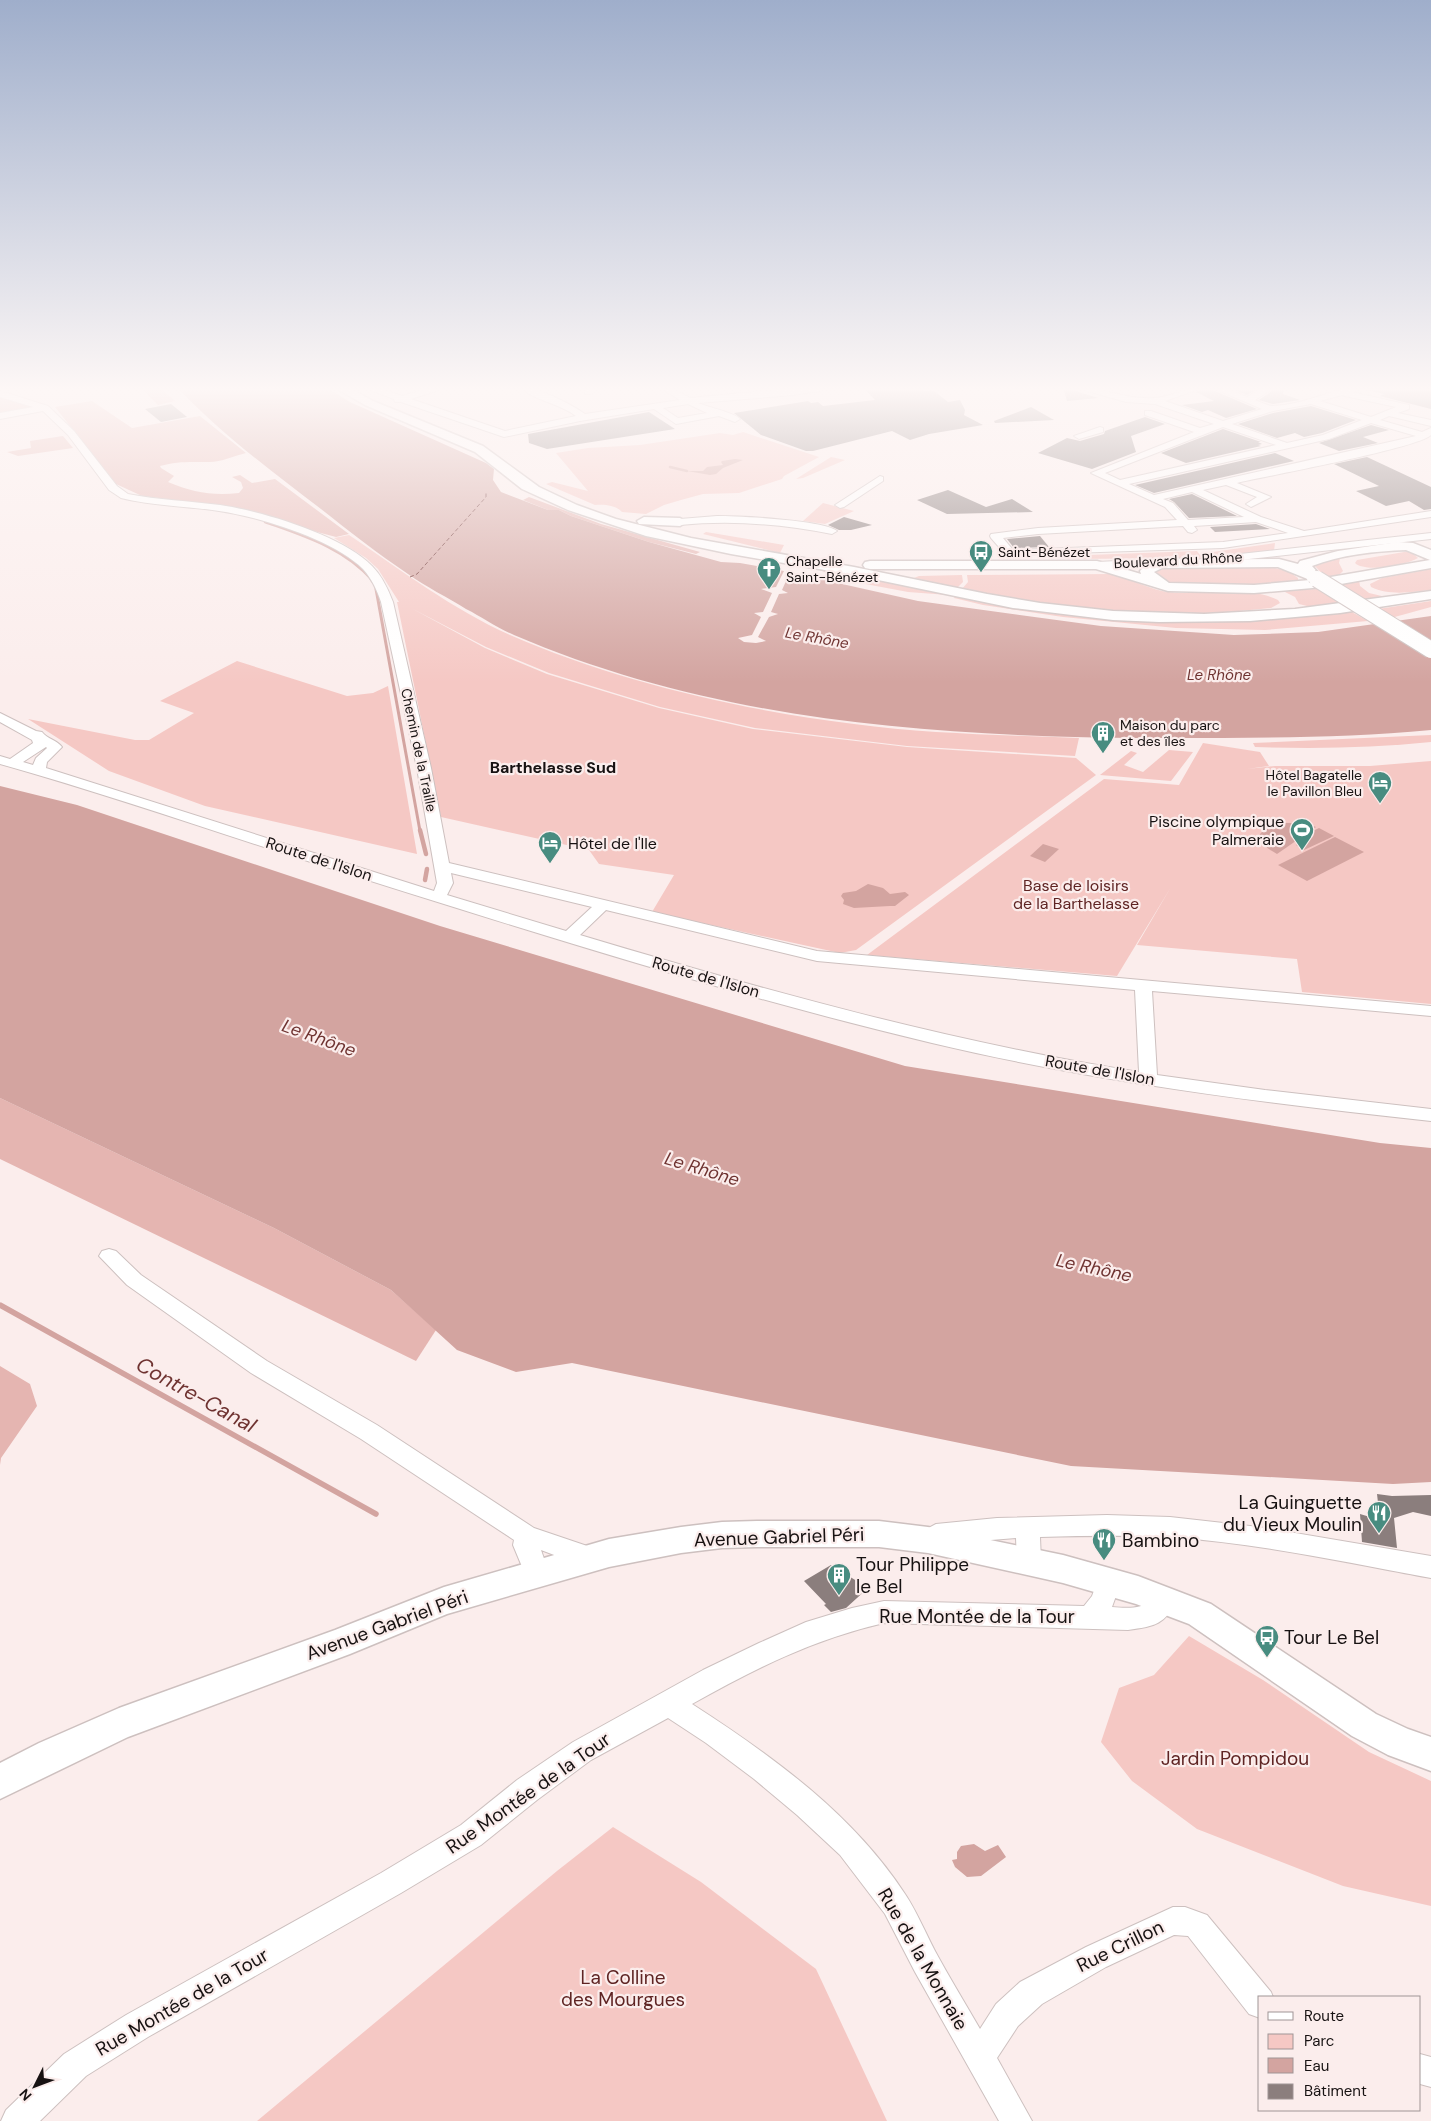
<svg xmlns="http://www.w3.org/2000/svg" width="1431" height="2121" font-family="'DM Sans',sans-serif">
<rect width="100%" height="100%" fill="#fbedec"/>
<!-- green -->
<g fill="#f5c8c4">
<path d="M743 432 819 457 784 476 782 479 739 493 703 494 681 500 664 505 646 514 622 512C616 505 604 504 595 505L546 484 552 482 588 491 556 453 588 448 640 445 720 433 733 435Z"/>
<path d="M831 457 845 460 803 478 796 479Z"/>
<path d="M823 503 854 511 825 524 803 521Z"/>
<path d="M706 532 784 545 780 553 703 534Z"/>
<path d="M349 535C401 570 452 609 510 635 615 681 741 710 854 724 929 734 1004 735 1079 738L1075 756 907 746 755 728 660 707 549 673 486 647 411 608 485 648 547 674 659 708 753 729 907 747 1076 758 1096 775 856 950 840 953 652 912 674 875 599 864 589 850 441 817 397 602H399L378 569 366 558 334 538Z"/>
<path d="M1275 543 1274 551 1217 558 1065 559 1059 556 1089 558 1088 555 1197 551 1200 555H1214L1213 552Z"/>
<path d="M1410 551 1418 558C1407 565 1365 573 1355 563L1357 560Z"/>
<path d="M1340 558 1339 563 1343 571 1339 575 1326 578 1315 566 1323 562Z"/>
<path d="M810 566 873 577 948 595 908 592 844 580Z"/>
<path d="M1165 567H1271L1288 571 1298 578V581L1271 585 1171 584 1162 581 1154 573Z"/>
<path d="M1431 569V590C1411 592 1390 596 1371 587L1370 584 1382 578Z"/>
<path d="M1110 574C1128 577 1144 587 1162 591 1200 598 1243 583 1278 600L1280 603 1271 608 1207 614 1170 615 1070 608 961 590 968 582 967 575Z"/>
<path d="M962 575 963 582 956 589 914 578 919 576Z"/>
<path d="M1359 580 1360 586 1369 593 1386 597 1365 602 1336 584Z"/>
<path d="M1318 589 1342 603 1311 607 1299 604 1295 597 1283 591Z"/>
<path d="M955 596 1040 612 1146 621 1197 623 1243 621 1350 611 1368 621 1265 630 1176 628 1063 617 983 605 954 598Z"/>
<path d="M1431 601V607L1391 618 1378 609Z"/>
<path d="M237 661 347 696 373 693 388 686 417 854 205 806 109 771 28 719 135 740H149L194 713 160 701Z"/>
<path d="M1431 735V742C1372 748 1315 749 1255 747L1253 743Z"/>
<path d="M1203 743 1260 752 1269 766 1247 769 1275 766H1370L1431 761V1004L1302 992 1297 959 1137 945 1171 887 1117 976 867 955 1104 779 1179 785Z"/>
<path d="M1169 750 1193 752 1171 781 1100 775 1131 751 1137 753 1124 765 1143 772Z"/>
<path d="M1189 1636 1263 1680 1369 1752 1431 1781V1906L1343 1886 1197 1829 1132 1781 1101 1742 1119 1688 1154 1675Z"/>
<path d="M613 1827 701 1882 816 1969 887 2121H257L557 1871Z"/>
</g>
<!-- forest -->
<g fill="#e5b5b1">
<path d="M139 386H161L159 387 175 401 158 405Z"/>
<path d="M0 395 42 408 0 415Z"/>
<path d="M92 401 132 428 200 416 246 453C234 456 219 463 207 462 190 462 177 461 160 466L161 468 174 476 168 482C192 492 212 496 239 493L243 488 241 482 232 477 240 475 252 483 275 479 349 534 336 537 283 523 232 507 142 496 116 484 55 407Z"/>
<path d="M63 436 73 448 18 456 7 452 31 448 30 441Z"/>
<path d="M529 497 601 524 700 552 696 554 649 542 571 516 559 510H548L523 500Z"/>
<path d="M0 1098 274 1228 391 1290 436 1330 416 1361 0 1159Z"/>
<path d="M0 1366 30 1384 37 1406 1 1458 0 1465Z"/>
</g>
<!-- water -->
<g fill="#d3a4a0">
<path d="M176 386H324L350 402 486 463 494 469 493 480 501 492 548 510H559L571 516 649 542 721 562 740 563 784 571 918 601 1101 626 1234 635 1318 632 1431 616V730C1345 738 1259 738 1173 738 950 738 721 724 514 635 497 628 482 617 466 609 447 597 426 587 408 574 378 554 349 531 321 509 271 471 219 432 176 386Z"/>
<path d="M735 459 743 460 723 468 716 474 710 475 687 471H703L707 467 723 465 721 462 722 461Z"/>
<path d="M0 786 77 805 440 926 905 1066 1380 1143 1431 1148V1482L1393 1484 1071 1466 572 1363 516 1372 457 1350 391 1290 274 1228 0 1098Z"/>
<path d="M1281 823H1305L1316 827 1277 854C1268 849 1261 845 1260 834L1265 829Z"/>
<path d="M1319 828 1334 836 1304 850 1296 845 1311 832Z"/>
<path d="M1335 837 1364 852 1307 881 1278 865Z"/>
<path d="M1043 844 1059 849 1045 862 1030 856Z"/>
<path d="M868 884 883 888 890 894 905 892 909 895 895 906H890L854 908 843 904 844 900 841 896 843 893 856 891Z"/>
<path d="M974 1844 985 1851 998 1845 1006 1857 981 1876 967 1877 955 1867 952 1860 957 1859V1852L961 1846Z"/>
</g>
<!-- pier -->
<path fill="#fbedec" d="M785 569 791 570 782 590 788 593 779 594 771 612 778 614 769 617 758 637 766 641 756 643 744 642 738 638 752 635 761 617 754 613 763 612 772 593 761 589 776 587Z"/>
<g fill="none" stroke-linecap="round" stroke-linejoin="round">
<!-- stream-far3 -->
<g stroke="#d3a4a0" stroke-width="2.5">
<path d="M670 467 687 471"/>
<path d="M265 522C304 536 344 548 372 580"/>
</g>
<!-- stream-far2 -->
<g stroke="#d3a4a0" stroke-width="3">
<path d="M371 579 373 582"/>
<path d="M376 589 420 831"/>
</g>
<!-- stream-far1 -->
<g stroke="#d3a4a0" stroke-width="4.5">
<path d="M420 830 426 854"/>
<path d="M425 880 427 869"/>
</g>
<!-- stream -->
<path stroke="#d3a4a0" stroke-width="5.5" d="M0 1305 376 1514"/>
<!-- ferry -->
<path stroke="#6f3331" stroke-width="1" stroke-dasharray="4 2.5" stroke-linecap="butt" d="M410 577 417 574 486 497V492"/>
</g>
<!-- building -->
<g fill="#8b7e7d">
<path d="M862 386H916L921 391H934L948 402 960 400 965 410 964 415 983 425 929 434 910 440 892 431 813 451H806L761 435 734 413 808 401 811 403 818 402 823 406 875 400Z"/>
<path d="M1225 386H1263L1247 395Z"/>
<path d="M1279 386H1285L1283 394 1300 400 1273 404 1259 400Z"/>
<path d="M1370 386H1413L1431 389V409L1380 396 1384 394 1367 390Z"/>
<path d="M1063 387 1098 398 1067 401Z"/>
<path d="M1208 388 1257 409 1226 418 1208 410 1202 412 1182 405 1214 401 1196 392Z"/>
<path d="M171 404 187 417 161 422 145 409Z"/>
<path d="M1311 406 1356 420 1322 433 1304 437 1295 433 1277 438 1238 424 1273 413Z"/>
<path d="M1031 407 1054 420 995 423 994 421Z"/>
<path d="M649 412 675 429 547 449 529 443 528 434Z"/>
<path d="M1145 417 1165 424 1131 436 1136 452 1092 469 1038 453 1067 438 1080 441 1104 434 1105 431Z"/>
<path d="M1371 425 1389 430 1363 437 1378 443 1339 451 1319 443Z"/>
<path d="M1223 429 1261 442H1258L1262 444 1258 445 1261 446 1186 463 1161 453Z"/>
<path d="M1275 453 1294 461 1154 493 1135 485Z"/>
<path d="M1367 457 1431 487V509L1424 510 1409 501 1386 506 1356 491 1379 486 1334 464Z"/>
<path d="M948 490 986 507 1012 499 1033 512 947 514 917 500Z"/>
<path d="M1192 494 1237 516 1189 518 1174 502 1169 499Z"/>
<path d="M844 517 872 525 851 530H839L828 525Z"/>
<path d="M1256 524 1270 529 1215 532 1210 527Z"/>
<path d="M1040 536 1049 547 1014 548 1007 539Z"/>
<path d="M1377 1494 1392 1496 1431 1495V1516L1413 1512 1394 1518 1397 1548 1362 1542 1360 1514 1380 1520Z"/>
<path d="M831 1565 868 1588 846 1608 831 1612 824 1605 826 1604 804 1581Z"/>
</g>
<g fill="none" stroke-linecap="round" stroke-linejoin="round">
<!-- minor casing -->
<g stroke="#cdc0bf" stroke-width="2">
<g id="minor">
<path d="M360 386H372L402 396 437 386H451L411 399 505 431 576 416C559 403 534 401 519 386 535 386 571 404 585 414L680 400 657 386H668L690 398 815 386H836L832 389 793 395 698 403C710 408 733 412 740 419L735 422 719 416 676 424 654 409 580 421 504 437 401 402H395L394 399ZM688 404 707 413 678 418 663 408Z"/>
<path d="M591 386H601L591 394H585V390Z"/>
<path d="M1070 386C1098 386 1125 400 1154 398 1173 397 1188 386 1207 386L1165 401 1223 421 1262 409 1208 386H1220L1247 397 1267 386H1277L1255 400C1260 402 1268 406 1273 406 1306 405 1336 386 1368 386L1352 392 1409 405V409L1398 413 1431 420V426L1389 416 1380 420 1422 432 1431 428V435C1419 448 1266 476 1237 483L1271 497 1251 507 1246 504 1257 497 1226 485 1203 490 1261 517 1304 531 1431 511V517L1223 548 1006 555 991 538 990 536 991 534 1038 528 1177 520 1165 507 1091 473 1194 432 1145 415V411H1151L1200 428 1214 424 1155 404 1126 402ZM1342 395 1345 396 1396 407 1371 417 1320 401ZM1311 404 1362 420 1323 435 1287 443 1232 424 1273 411ZM1371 423 1416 436 1154 495 1129 484 1329 439ZM1223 427 1276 445 1120 480 1105 473ZM1192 492 1244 517 1188 520 1173 503 1163 499ZM1256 522 1288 533 1223 542 1013 550 1003 538 1038 534 1183 526 1188 532 1192 533 1197 530 1194 526Z"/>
<path d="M0 391 48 406 74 431 117 486 128 494C158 500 189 501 220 505 261 511 342 535 372 566 382 576 388 589 393 602L431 768 449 863 817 951 1431 1006V1016L1152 991 1157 1075 1265 1090 1431 1109V1121C1263 1103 1096 1082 932 1043 718 992 507 924 298 858 198 826 100 792 0 764V756L10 759 33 743 32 740 0 722V713L36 731 42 732C47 739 57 740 62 747L47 762 46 768 434 891 437 883 417 768 381 602C377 590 372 579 363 569 334 540 260 517 219 511 187 506 153 506 121 498L109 490 68 435 43 411 0 419V413L33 407 0 397ZM46 747 47 748 36 758 33 765 23 762ZM451 873 592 907 566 931 447 895 453 883ZM606 910 817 961 1135 990 1139 1072C949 1042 764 990 580 935Z"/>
<path d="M1100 427 1103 428V432L1079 439 1074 436Z"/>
<path d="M880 476 883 477V481L844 507 840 508 835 505Z"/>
<path d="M717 516C738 516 825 520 837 531L832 534C782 524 731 520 680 525L675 522 680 519Z"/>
<path d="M1431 533V539L1203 564 1198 561 1203 558Z"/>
<path d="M1177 558 1181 559 1182 561 1181 563 1097 568 1092 565 1097 562Z"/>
<path d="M109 1249 116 1251 141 1275 267 1361 377 1425 534 1528 599 1550 603 1558 599 1566 591 1569 541 1550 549 1573 546 1581 537 1584 528 1581 513 1545 514 1540 361 1439 251 1373 127 1285 99 1256 102 1251Z"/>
<path d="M1107 1515 1170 1517 1259 1527 1431 1556V1578C1344 1562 1257 1543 1169 1537 1126 1535 1083 1536 1040 1537L1041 1562 1038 1570 1029 1573 1020 1570 1017 1562 1016 1538 941 1544 929 1549 921 1546 917 1539 921 1532 936 1524 997 1518Z"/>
<path d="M1109 1571 1118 1574 1121 1582 1112 1607C1124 1608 1142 1610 1151 1600 1157 1594 1156 1591 1165 1588L1174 1591 1177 1599C1165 1625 1155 1626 1128 1630L884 1623C814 1639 754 1669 692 1704 771 1755 853 1814 905 1894 917 1912 925 1932 935 1951 949 1977 965 2003 980 2029L996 2004 1020 1982 1086 1947 1173 1907H1185L1207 1915 1271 1992 1273 1997H1260V2018L1249 2014 1188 1936 1174 1935 1106 1967 1042 2004 1018 2026 997 2058 1032 2121H999L915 1972 885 1914 840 1855 797 1815 754 1779 706 1743 668 1718 591 1760 537 1800 481 1845 401 1893 148 2037 86 2076 40 2121H1L6 2110 64 2054 126 2015 381 1873 461 1825 517 1780 573 1742 703 1670 759 1643 806 1622 852 1608 884 1601 1084 1606 1092 1596 1100 1574Z"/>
<path d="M1420 2054 1431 2057V2087L1420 2084Z"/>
</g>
</g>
<!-- major casing -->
<g stroke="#cdc0bf" stroke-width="3">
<g id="major">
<path d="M332 386H346L373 401 483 446 539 487 577 505 616 519 691 538 854 567 987 594 1040 603 1113 611 1204 614 1295 609 1431 591V599L1340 613 1250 621 1159 622 1113 620 1013 608 854 575 731 554 646 536 568 510 522 489 475 452 365 405Z"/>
<path d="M644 517 680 518 687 522 680 526 639 524 637 521Z"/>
<path d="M1398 542 1413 543 1431 550V568L1324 587 1254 593 1168 591 1096 569H870L865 568 863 565 865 562 870 561H1097L1141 574 1140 571 1147 563 1162 560 1279 559 1298 564 1300 561 1338 551ZM1406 550 1430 560 1319 579 1321 576 1312 566C1340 555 1376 551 1406 550ZM1278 567 1310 580 1254 585 1169 583 1154 572 1162 568Z"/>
<path d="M757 1521H879L928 1527 1063 1555 1138 1576 1211 1604 1376 1714 1408 1729 1431 1737V1771L1388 1755 1352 1736 1189 1624 1136 1604 1063 1583 928 1553 879 1547H757L722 1548 681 1553 609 1567 447 1614 350 1654 128 1737 0 1799V1763L39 1743 119 1708 335 1630 444 1587 609 1539 681 1527 722 1522Z"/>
</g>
</g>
<!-- minor -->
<use href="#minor" fill="#fff" fill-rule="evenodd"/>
<!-- major -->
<use href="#major" fill="#fff" fill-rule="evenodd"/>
<!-- major-bridge-far1 casing -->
<g stroke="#cdc0bf" stroke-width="14" stroke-linecap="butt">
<path id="major-bridge-far1" d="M1312 576 1319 580"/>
</g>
<!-- major-bridge casing -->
<g stroke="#cdc0bf" stroke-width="18" stroke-linecap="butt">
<path id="major-bridge" d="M1317 579 1431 650"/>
</g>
<!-- major-bridge-far1 -->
<use href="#major-bridge-far1" stroke="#fff" stroke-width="12"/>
<!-- major-bridge -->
<use href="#major-bridge" stroke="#fff" stroke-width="16"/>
</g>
<!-- sky -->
<linearGradient id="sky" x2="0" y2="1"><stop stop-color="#9faecb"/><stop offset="0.57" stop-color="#fdf7f6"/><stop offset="1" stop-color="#fdf7f6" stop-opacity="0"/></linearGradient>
<rect width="1431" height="683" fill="url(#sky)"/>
<!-- icons -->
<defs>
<g id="bus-pin" transform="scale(1.25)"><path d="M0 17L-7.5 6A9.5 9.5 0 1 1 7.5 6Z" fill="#488c80" stroke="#fbedec"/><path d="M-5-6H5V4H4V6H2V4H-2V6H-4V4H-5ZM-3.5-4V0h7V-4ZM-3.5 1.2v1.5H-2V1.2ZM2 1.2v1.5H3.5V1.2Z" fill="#fff"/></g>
<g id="church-pin" transform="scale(1.25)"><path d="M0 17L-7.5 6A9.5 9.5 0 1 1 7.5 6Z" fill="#488c80" stroke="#fbedec"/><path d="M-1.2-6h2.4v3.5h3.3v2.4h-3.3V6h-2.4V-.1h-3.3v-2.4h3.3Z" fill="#fff"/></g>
<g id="building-pin" transform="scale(1.25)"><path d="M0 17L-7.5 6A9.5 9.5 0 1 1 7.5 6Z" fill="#488c80" stroke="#fbedec"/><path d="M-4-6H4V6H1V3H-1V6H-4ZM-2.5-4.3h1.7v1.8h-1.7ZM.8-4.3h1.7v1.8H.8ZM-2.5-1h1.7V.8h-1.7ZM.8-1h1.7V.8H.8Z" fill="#fff"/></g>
<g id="hotel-pin" transform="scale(1.25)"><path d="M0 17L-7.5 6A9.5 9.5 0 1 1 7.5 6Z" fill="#488c80" stroke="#fbedec"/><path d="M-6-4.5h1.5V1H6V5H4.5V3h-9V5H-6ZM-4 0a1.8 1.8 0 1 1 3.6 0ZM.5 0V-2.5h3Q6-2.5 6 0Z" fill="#fff"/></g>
<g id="stadium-pin" transform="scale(1.25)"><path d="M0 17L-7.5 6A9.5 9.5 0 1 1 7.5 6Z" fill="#488c80" stroke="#fbedec"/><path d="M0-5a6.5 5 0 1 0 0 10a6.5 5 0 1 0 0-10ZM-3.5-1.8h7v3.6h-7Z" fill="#fff"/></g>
<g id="restaurant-pin" transform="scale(1.25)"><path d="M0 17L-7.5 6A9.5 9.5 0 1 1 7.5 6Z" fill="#488c80" stroke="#fbedec"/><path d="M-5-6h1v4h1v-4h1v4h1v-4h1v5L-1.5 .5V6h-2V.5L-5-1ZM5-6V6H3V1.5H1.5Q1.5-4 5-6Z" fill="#fff"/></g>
</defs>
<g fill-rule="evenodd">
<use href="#bus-pin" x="981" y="552"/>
<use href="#church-pin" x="769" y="569"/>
<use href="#building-pin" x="1103" y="733"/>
<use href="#hotel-pin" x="1380" y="783"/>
<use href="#stadium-pin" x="1302" y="830"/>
<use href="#hotel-pin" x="550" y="843"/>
<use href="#restaurant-pin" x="1379" y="1513"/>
<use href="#restaurant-pin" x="1104" y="1540"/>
<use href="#building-pin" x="839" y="1575"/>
<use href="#bus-pin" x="1267" y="1637"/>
</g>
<g text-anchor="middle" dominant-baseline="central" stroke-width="4.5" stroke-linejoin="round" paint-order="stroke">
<!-- far-poi labels -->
<g font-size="14" fill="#171212" stroke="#fbedec" text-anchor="start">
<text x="998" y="552">Saint-Bénézet</text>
<text x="786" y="561">Chapelle<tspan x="786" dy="16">Saint-Bénézet</tspan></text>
<text x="1120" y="725">Maison du parc<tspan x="1120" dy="16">et des îles</tspan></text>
<text x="1362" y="775" text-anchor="end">Hôtel Bagatelle<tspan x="1362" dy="16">le Pavillon Bleu</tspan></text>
</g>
<!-- far-street labels -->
<g font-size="14" fill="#171212" stroke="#fbedec">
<text transform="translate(1178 560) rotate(-3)">Boulevard du Rhône</text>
<text transform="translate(419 750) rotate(78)">Chemin de la Traille</text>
</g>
<!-- far-water labels -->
<g font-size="15" font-style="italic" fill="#6f3331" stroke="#fbedec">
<text transform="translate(817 638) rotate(10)">Le Rhône</text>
<text x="1219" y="675">Le Rhône</text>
</g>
<!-- far-quarter labels -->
<g font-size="16" font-weight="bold" fill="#171212" stroke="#fbedec">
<text x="553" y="767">Barthelasse Sud</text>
</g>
<!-- poi labels -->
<g font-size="16" fill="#171212" stroke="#fbedec" text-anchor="end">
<text x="1284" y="821">Piscine olympique<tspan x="1284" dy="18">Palmeraie</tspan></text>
<text x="568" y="843" text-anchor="start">Hôtel de l'Ile</text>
</g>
<!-- street labels -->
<g font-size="16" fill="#171212" stroke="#fbedec">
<text transform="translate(319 859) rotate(18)">Route de l'Islon</text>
<text transform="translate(706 977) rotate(16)">Route de l'Islon</text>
<text transform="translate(1100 1070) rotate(10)">Route de l'Islon</text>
</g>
<!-- park labels -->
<g font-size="16" fill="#5f2423" stroke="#fbedec">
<text x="1076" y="885">Base de loisirs<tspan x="1076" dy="18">de la Barthelasse</tspan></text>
</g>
<!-- water labels -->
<g font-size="18" font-style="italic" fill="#6f3331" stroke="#fbedec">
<text transform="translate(319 1038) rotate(20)">Le Rhône</text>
<text transform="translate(702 1169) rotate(17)">Le Rhône</text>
<text transform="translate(1094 1268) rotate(12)">Le Rhône</text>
</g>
<!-- near-poi labels -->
<g font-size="19" fill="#171212" stroke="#fbedec" text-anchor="start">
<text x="1362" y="1502" text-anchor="end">La Guinguette<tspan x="1362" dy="22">du Vieux Moulin</tspan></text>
<text x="1122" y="1540">Bambino</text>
<text x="856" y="1564">Tour Philippe<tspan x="856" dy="22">le Bel</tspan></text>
<text x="1284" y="1637">Tour Le Bel</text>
</g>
<!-- near-street labels -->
<g font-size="19" fill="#171212" stroke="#fbedec">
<text transform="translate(779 1537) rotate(-2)">Avenue Gabriel Péri</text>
<text x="977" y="1616">Rue Montée de la Tour</text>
<text transform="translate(387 1625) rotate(-20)">Avenue Gabriel Péri</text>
<text transform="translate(528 1793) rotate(-35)">Rue Montée de la Tour</text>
<text transform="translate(1120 1946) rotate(-26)">Rue Crillon</text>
<text transform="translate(923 1959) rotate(60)">Rue de la Monnaie</text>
<text transform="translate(182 2002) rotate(-30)">Rue Montée de la Tour</text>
</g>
<!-- near-park labels -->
<g font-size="19" fill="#5f2423" stroke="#fbedec">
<text x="1235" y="1758">Jardin Pompidou</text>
<text x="623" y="1977">La Colline<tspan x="623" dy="22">des Mourgues</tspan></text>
</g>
<!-- near-water labels -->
<g font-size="21" font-style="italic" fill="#6f3331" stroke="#fbedec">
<text transform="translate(196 1395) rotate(29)">Contre-Canal</text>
</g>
</g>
<!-- legend -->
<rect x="1258" y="1996" width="162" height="115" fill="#fbedec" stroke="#a09595"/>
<rect x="1268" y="2012" width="25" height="8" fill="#ffffff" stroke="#a09595"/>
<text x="1304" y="2021" font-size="15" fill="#171212">Route</text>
<rect x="1268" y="2034" width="25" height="15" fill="#f5c8c4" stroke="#a09595"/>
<text x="1304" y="2046" font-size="15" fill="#171212">Parc</text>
<rect x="1268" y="2058" width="25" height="15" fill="#d3a4a0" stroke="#a09595"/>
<text x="1304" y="2071" font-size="15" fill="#171212">Eau</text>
<rect x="1268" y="2084" width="25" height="15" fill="#8b7e7d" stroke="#a09595"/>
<text x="1304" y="2096" font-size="15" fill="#171212">Bâtiment</text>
<!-- north arrow -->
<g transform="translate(35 2086) rotate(228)" stroke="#fbedec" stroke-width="4" paint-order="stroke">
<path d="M0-4L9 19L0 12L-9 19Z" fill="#171212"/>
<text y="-8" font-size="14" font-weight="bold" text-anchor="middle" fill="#171212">N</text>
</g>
</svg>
